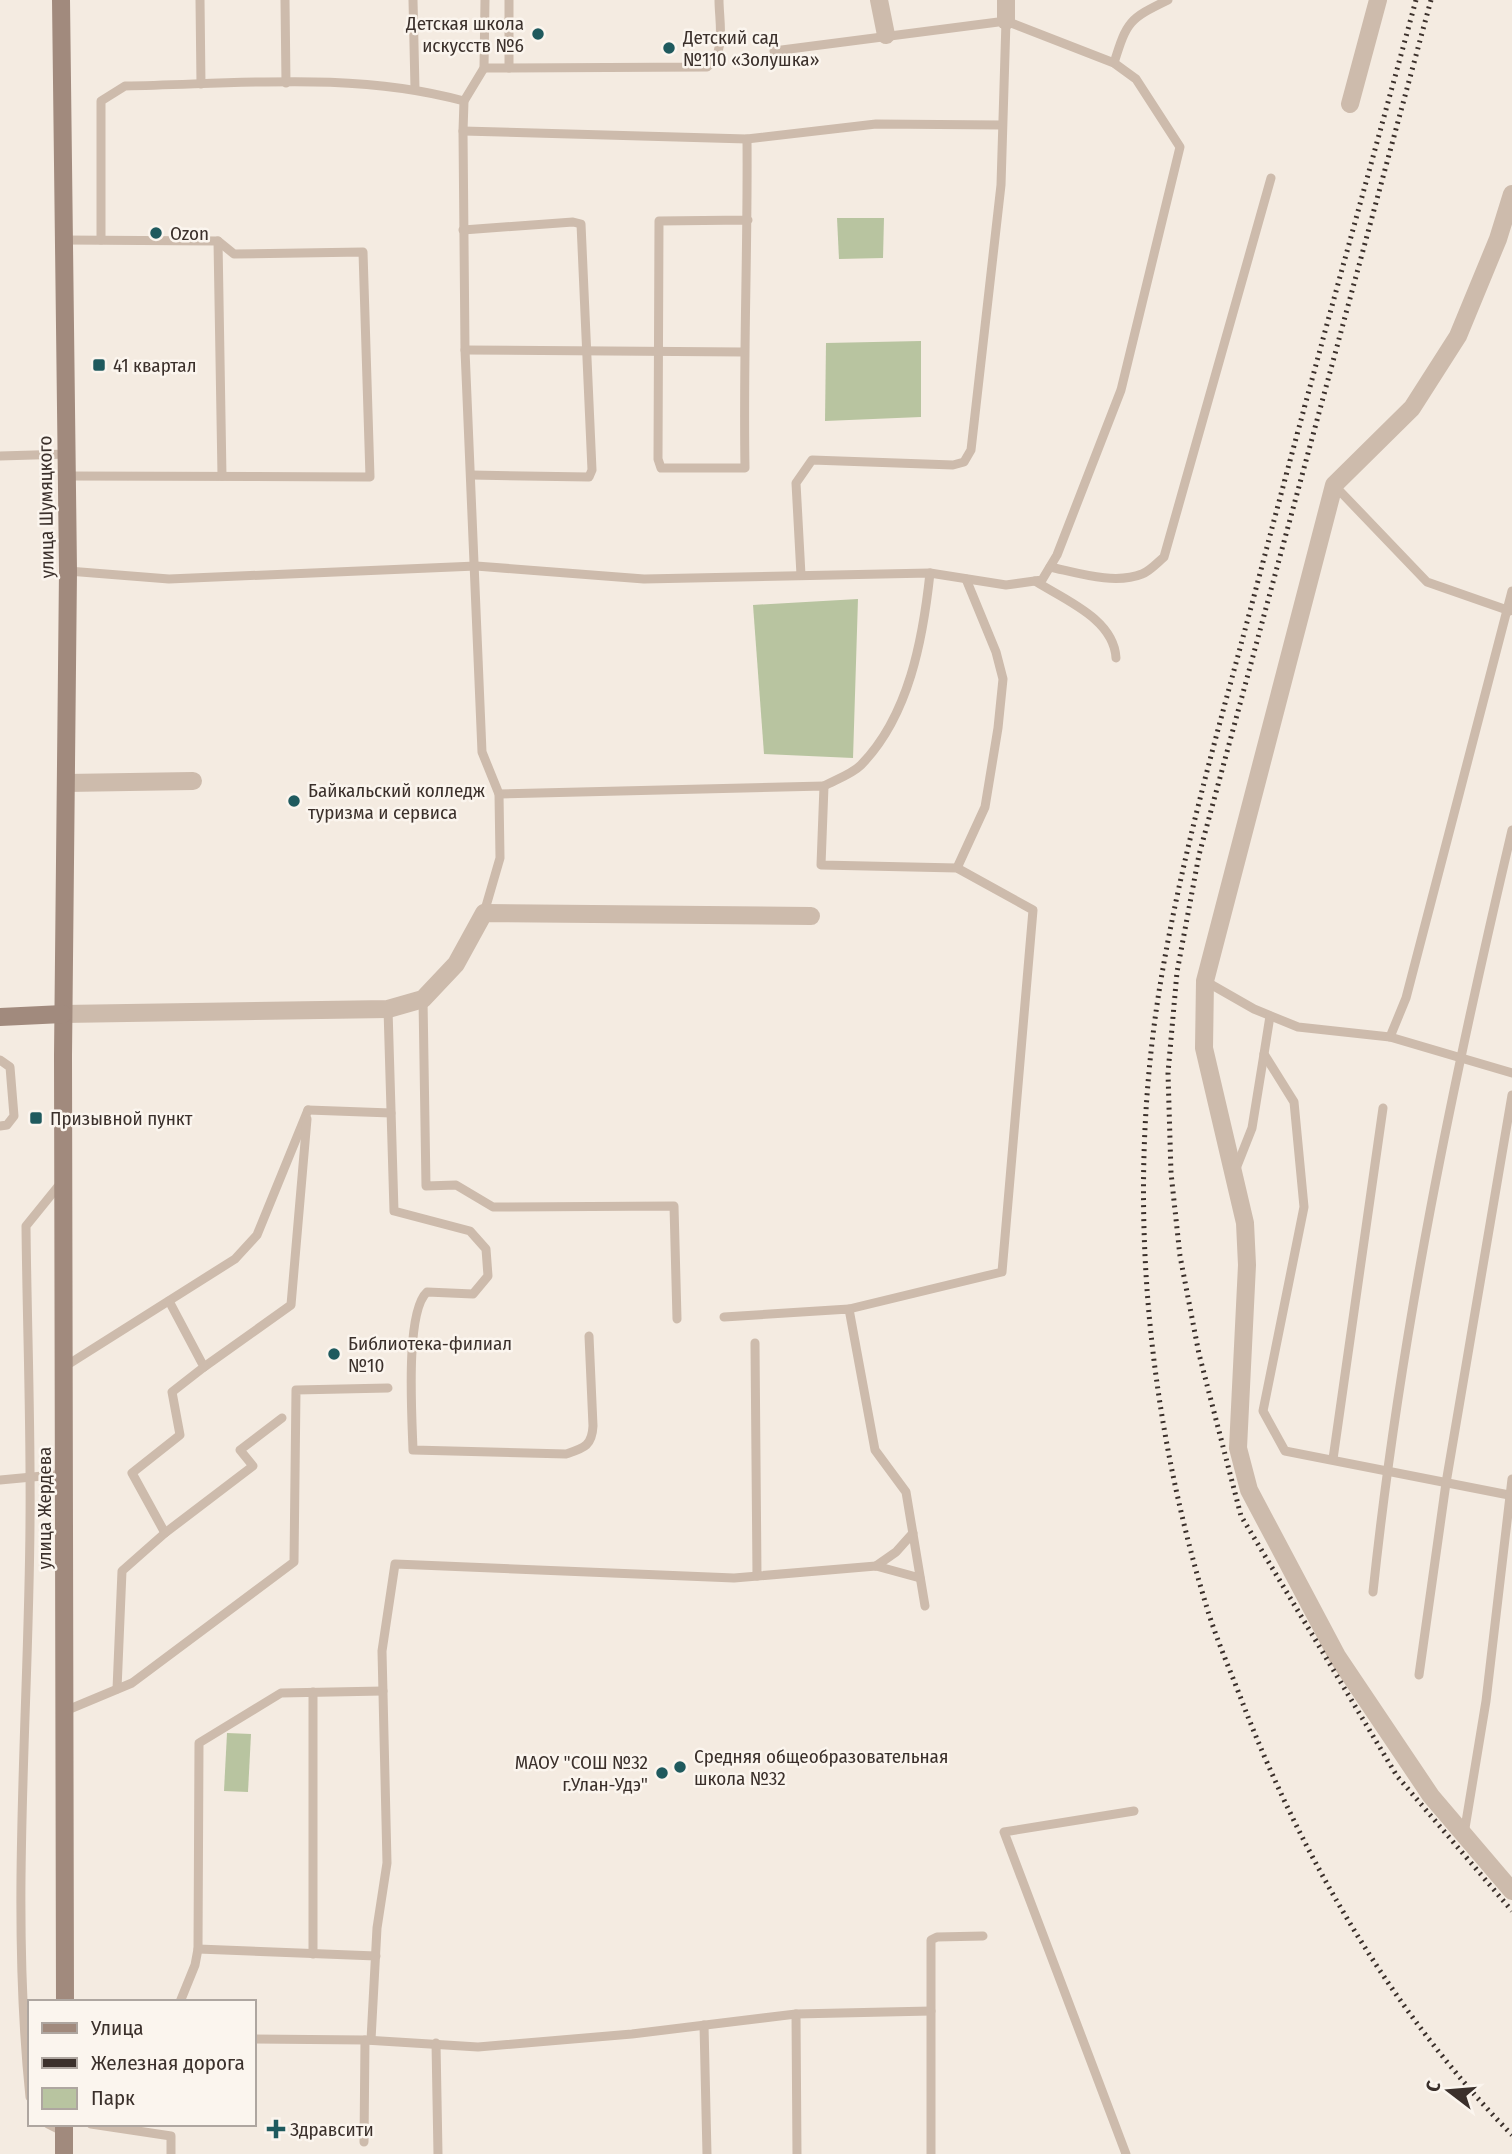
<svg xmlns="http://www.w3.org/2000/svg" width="1512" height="2154" font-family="'Fira Sans Condensed',sans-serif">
<rect width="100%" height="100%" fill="#f4ebe1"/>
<!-- green -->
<g fill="#b8c4a0">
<path d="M837 218H884L883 258 839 259Z"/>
<path d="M921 341V417L825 421 826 343Z"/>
<path d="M858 599 853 758 764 754 753 605Z"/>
<path d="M227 1733 251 1734 248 1792 224 1791Z"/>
</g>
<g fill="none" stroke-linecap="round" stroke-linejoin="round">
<!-- service -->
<g stroke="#cdbbac" stroke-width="9">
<path d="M200 0 201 84"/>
<path d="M285 0 286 83"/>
<path d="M413 0 415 89"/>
<path d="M509 0V68"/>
<path d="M1114 63C1127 21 1129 19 1168 0"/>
<path d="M484 68 707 67C727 53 719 22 719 0"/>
<path d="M463 131 747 139 876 124 1002 125"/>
<path d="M747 139C748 249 743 358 745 468H661L658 459 659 221 748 220"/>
<path d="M463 230 573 222 581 224 592 470 589 477 471 475"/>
<path d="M64 240 218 241 234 254 363 252 370 477 67 476"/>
<path d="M101 240V101L125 86C238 84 354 71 464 101"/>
<path d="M218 241 222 476"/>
<path d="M465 350 743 352"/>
<path d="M0 456 67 454"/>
<path d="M1335 486 1427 582 1510 611"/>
<path d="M1050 567C1078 573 1115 585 1142 574 1150 571 1158 562 1164 557L1271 178"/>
<path d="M68 571 169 579 476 566 644 579 930 573 1006 585 1042 580 1057 555 1121 390 1180 147 1136 79 1114 63 1006 21 774 51"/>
<path d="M801 575 796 483 812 460 953 465 964 462 971 450 1001 185 1006 21"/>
<path d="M1035 581C1065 600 1114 619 1116 658"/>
<path d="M824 786C835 780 852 774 861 765 909 716 923 639 930 573"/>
<path d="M499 794 824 786 821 865 957 868 1033 910 1002 1272 849 1309"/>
<path d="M957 868 985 807 998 728 1003 679 996 652 966 579"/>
<path d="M484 913 500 858 499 794 482 752 465 350 463 131 464 101 484 68 485 0"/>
<path d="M1205 981 1254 1009 1298 1027 1390 1037 1512 1073"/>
<path d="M423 999 426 1186 456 1185 493 1207 674 1206 677 1319"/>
<path d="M388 1009 394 1211 470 1231 486 1249 488 1276 473 1294 427 1292C405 1312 412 1417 413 1450L566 1454C584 1448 592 1446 593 1426L589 1336"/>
<path d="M1270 1016 1264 1054 1294 1102 1304 1207 1263 1411 1285 1451 1509 1495"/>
<path d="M1390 1037 1406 998 1512 591"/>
<path d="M0 1060 10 1067 14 1116 7 1125 0 1126"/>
<path d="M308 1110 391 1113"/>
<path d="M1235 1171 1252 1128 1264 1054"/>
<path d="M724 1317 849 1309 875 1450 906 1492 925 1606"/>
<path d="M755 1343 757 1576"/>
<path d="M64 1367 235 1259 257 1235 308 1110"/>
<path d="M204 1367 291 1305 307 1119"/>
<path d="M1333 1459 1383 1108"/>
<path d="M0 1480 64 1474"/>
<path d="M165 1533 253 1466 240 1450 282 1418"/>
<path d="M876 1566 896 1552 913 1533"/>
<path d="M1373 1592C1400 1335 1453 1081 1512 830"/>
<path d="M1419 1675 1446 1483 1512 1095"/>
<path d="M117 1689 122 1571 165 1533 132 1473 180 1435 172 1392 204 1367 169 1301"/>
<path d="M65 1711 132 1683 294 1562 296 1390 388 1388"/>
<path d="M1464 1834 1486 1701 1512 1479"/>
<path d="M198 1949 376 1956"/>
<path d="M313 1954V1692"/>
<path d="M180 2002 195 1965 198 1949 199 1743 281 1693 383 1691"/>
<path d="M796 2014 797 2154"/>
<path d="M704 2025 707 2154"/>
<path d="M254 2039 365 2040 478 2047 632 2034 796 2014 931 2011"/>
<path d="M371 2040 377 1928 387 1863 382 1651 395 1564 734 1578 876 1566 920 1578"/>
<path d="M436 2043 438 2154"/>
<path d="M30 2097C10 1907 29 1713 30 1522 31 1423 27 1325 26 1226L60 1184"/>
<path d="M48 2124 64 2132"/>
<path d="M91 2124 171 2136V2154"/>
<path d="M364 2142 365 2040"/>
<path d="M931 2154V1940L937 1937 983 1936"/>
<path d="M1126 2154 1004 1832 1134 1811"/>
</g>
<!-- minor -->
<g stroke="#cdbbac" stroke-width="18">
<path d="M879 0 886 35"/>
<path d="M1006 0V21"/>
<path d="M1350 104 1378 0"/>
<path d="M1512 194 1498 239 1458 336 1412 408 1334 485 1205 981 1204 1048 1245 1223 1247 1265 1238 1448 1249 1490 1337 1656 1431 1796 1512 1891"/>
<path d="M66 783 193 781"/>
<path d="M63 1014 388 1009 423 999 456 964 484 913 811 916"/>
</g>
<!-- secondary -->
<g stroke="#a18a7d" stroke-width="18">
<path d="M61 0 68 571 63 1056 65 2002"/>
<path d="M0 1017 63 1014"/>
<path d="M64 2154V2124"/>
</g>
<!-- rail -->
<g stroke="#3b302b" stroke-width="5" stroke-dasharray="2 5" stroke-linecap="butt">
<path d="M1416 0C1363 194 1309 387 1258 581 1224 710 1186 837 1163 968 1125 1181 1144 1402 1207 1608 1217 1641 1231 1672 1243 1704 1304 1862 1394 2014 1512 2135"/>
<path d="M1431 0 1199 855 1177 972 1168 1073 1171 1173 1180 1256 1199 1354 1241 1516 1397 1776 1512 1911"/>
</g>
</g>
<!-- markers -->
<g fill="#1f5a5e" stroke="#fbf5ee" stroke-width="2.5">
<circle cx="538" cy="34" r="7"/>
<circle cx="669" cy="48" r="7"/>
<circle cx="156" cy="233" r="7"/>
<rect x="92" y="358" width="14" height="14" rx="3.5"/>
<circle cx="294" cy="801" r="7"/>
<rect x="29" y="1111" width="14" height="14" rx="3.5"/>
<circle cx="334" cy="1354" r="7"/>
<circle cx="680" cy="1767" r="7"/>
<circle cx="662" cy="1773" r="7"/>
<path d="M272.5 2118.5h7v7h7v7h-7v7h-7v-7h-7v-7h7z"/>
</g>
<g text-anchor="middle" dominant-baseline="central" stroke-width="5" stroke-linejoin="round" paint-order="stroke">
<!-- poi labels -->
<g font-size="19" fill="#3b302b" stroke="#fbf5ee" text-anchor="start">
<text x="524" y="23" text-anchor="end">Детская школа<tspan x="524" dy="22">искусств №6</tspan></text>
<text x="683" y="37">Детский сад<tspan x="683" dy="22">№110 «Золушка»</tspan></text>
<text x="170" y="233">Ozon</text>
<text x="113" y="365">41 квартал</text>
<text x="308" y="790">Байкальский колледж<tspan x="308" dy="22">туризма и сервиса</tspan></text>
<text x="50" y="1118">Призывной пункт</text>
<text x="348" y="1343">Библиотека-филиал<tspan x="348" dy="22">№10</tspan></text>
<text x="694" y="1756">Средняя общеобразовательная<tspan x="694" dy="22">школа №32</tspan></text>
<text x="648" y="1762" text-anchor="end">МАОУ "СОШ №32<tspan x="648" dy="22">г.Улан-Удэ"</tspan></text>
<text x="290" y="2129">Здравсити</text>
</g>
<!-- street labels -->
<g font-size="19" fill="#3b302b" stroke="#fbf5ee">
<text transform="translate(46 507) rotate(-91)">улица Шумяцкого</text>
<text transform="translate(44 1508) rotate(-90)">улица Жердева</text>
</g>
</g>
<!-- legend -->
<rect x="28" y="2000" width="228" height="126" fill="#fbf5ee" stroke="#aea6a0" stroke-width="2"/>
<rect x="42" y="2023" width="35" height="10" fill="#a18a7d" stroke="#aea6a0" stroke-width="2"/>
<text x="91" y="2035" font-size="21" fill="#3b302b">Улица</text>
<rect x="42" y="2058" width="35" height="10" fill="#3b302b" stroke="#aea6a0" stroke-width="2"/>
<text x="91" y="2070" font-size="21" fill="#3b302b">Железная дорога</text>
<rect x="42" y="2088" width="35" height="21" fill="#b8c4a0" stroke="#aea6a0" stroke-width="2"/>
<text x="91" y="2105" font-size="21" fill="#3b302b">Парк</text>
<!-- north arrow -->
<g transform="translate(1449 2091) rotate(286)" stroke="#fbf5ee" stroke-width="5" paint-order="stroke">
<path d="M0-5L12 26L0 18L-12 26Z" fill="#3b302b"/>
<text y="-10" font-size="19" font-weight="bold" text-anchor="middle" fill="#3b302b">С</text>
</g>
</svg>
